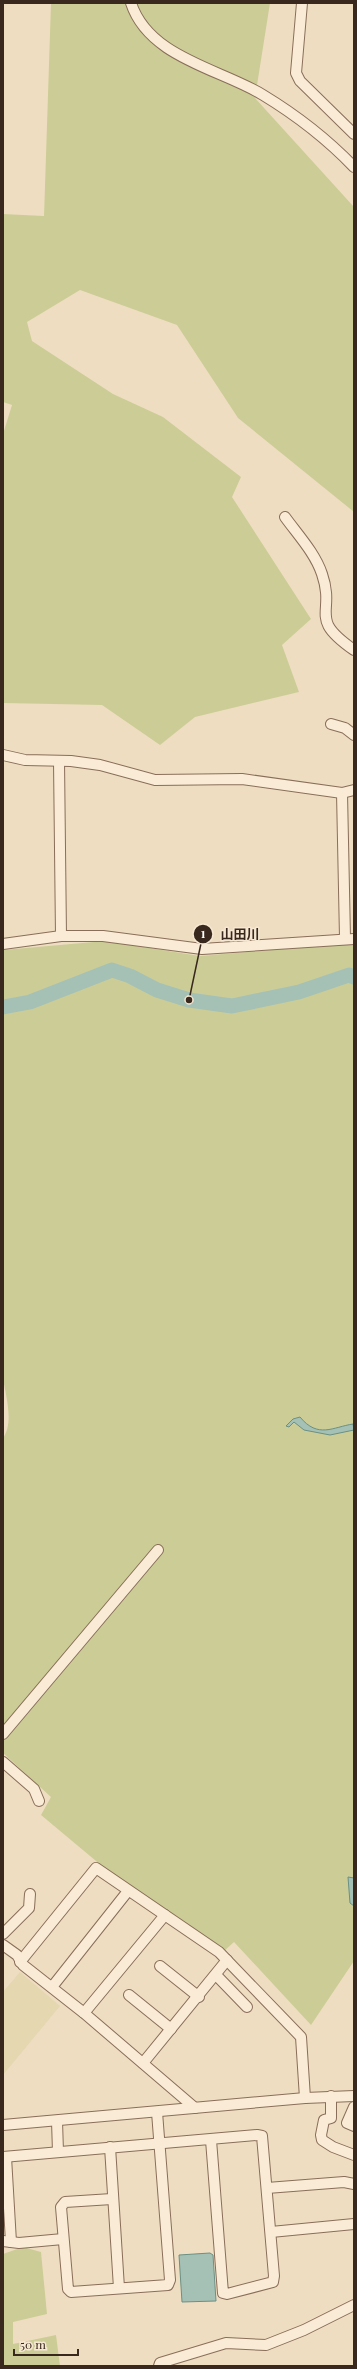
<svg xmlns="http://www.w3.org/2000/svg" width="357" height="2369" font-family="'Playfair Display','Noto Sans JP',serif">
<rect width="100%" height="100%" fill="#efddc2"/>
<!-- farmland -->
<path fill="#e5d7b0" d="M20 1972 60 2006 3 2075V1992Z"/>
<!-- green -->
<g fill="#cccd96">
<path d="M51 3H270L255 98 354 207V512L238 418 177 325 80 290 27 322 32 341 113 394 163 417 241 477 232 497 311 619 282 645 299 692 195 717 160 745 102 705 3 703V434L12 405 3 402V214L44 216Z"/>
<path d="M105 941 200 956 354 943V1961L311 2025 234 1942 223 1952 102 1866 41 1815 51 1797 3 1753V1438C14 1423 6 1396 3 1379V950Z"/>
<path d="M23 2247 41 2252 47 2314 13 2322V2344L56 2335 60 2366H3V2254Z"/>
</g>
<!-- water -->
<g fill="#a5c1b6" stroke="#6b9083">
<path d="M300 1417C318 1439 333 1427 353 1424L354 1430 330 1435 304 1430 294 1422 289 1427 286 1426 293 1419Z"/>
<path d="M348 1877 354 1878V1906L350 1903Z"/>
<path d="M210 2253 213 2255 216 2301 182 2302 179 2255Z"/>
</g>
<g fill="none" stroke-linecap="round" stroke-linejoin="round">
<!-- river -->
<path stroke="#a5c1b6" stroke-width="15" d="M3 1007 30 1002 112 970 130 976 157 990 189 1000 232 1006 299 992 349 975 354 977"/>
<!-- minor casing -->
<g stroke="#896e59" stroke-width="12">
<g id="minor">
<path d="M131 3C149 58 221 69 263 95 296 115 327 139 354 167"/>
<path d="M302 3 296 73 300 81 354 134"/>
<path d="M285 517C298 535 315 553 322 574 336 615 307 617 354 650"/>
<path d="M331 724 345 728 354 735"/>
<path d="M3 755 25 760 71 761 100 765 155 780 242 779 342 793 354 790"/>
<path d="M59 761 61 936"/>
<path d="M342 793 345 938"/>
<path d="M3 944 61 936H103L202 949 354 939"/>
<path d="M3 1734 158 1550"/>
<path d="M3 1762 34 1789 39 1801"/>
<path d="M3 1934 29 1908 30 1894"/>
<path d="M3 1945 17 1955 23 1965 84 2013 195 2108"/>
<path d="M20 1962 96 1868 219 1952 301 2037 305 2098"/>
<path d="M160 1966 199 1997"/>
<path d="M216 1975 247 2007"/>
<path d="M52 1987 128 1891"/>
<path d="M129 1995 171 2029"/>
<path d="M84 2013 165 1915"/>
<path d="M143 2063 227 1960"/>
<path d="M331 2096V2118L324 2120 321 2135 322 2140 333 2147 354 2155"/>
<path d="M354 2107 347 2123 354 2126"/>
<path d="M57 2121 58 2152"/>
<path d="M3 2125 305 2098 354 2096"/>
<path d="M110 2147 119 2288"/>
<path d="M3 2157 257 2135 262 2136 274 2276 273 2282 227 2294 223 2293 211 2140"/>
<path d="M6 2157 11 2242"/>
<path d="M267 2188 344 2182 354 2184"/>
<path d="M112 2199 65 2202 61 2207 68 2289 71 2292 168 2285 170 2280 157 2112"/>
<path d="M271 2232 354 2224"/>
<path d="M3 2241 19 2243 63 2239"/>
<path d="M159 2366 160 2363 226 2343 266 2345 304 2330 354 2305"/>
</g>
</g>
<!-- minor -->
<use href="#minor" stroke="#f9ebd6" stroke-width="10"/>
</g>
<!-- callouts -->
<path fill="none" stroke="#39281e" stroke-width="1.5" d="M189 1000L203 934"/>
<g fill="#39281e" stroke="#f6e8d2" stroke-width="1.5">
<circle cx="189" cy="1000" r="4"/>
<circle cx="203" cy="934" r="10"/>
</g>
<g font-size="12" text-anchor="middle" font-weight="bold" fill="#fff">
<text x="203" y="938">1</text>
</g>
<g font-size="13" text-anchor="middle" font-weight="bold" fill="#39281e" stroke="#f6e8d2" stroke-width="3" stroke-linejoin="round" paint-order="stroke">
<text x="240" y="939">山田川</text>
</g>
<!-- border -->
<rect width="357" height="2369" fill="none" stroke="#39281e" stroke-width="8"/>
<!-- scale -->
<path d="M14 2349v6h64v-6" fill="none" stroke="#39281e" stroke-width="2"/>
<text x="20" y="2349" font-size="12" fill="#39281e" stroke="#f6e8d2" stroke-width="3" paint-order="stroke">50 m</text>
</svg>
